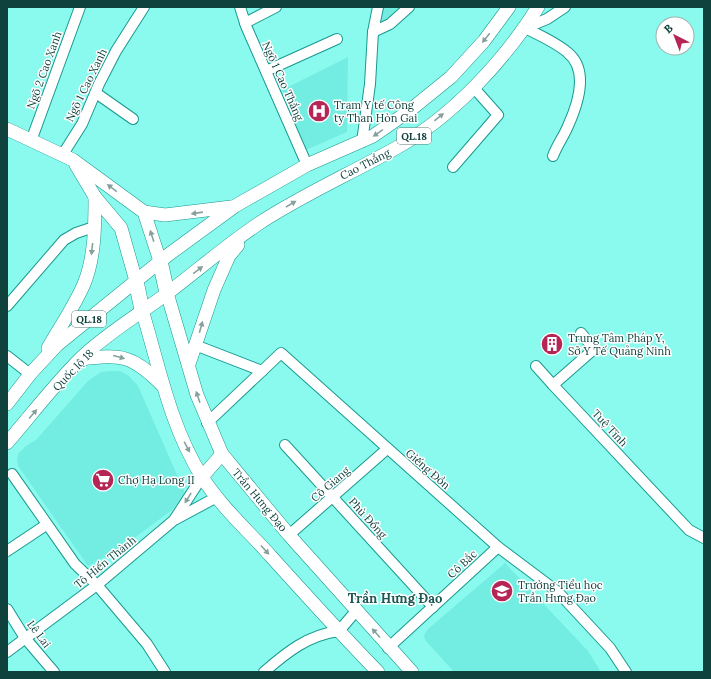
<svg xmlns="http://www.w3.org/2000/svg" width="711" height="679" font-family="Lora,serif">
<rect width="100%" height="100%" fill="#8bfaee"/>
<!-- built -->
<g fill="#73ede1">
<path d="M382 7H406L389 21 383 23 380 19Z"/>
<path d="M348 57 347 132 306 150 282 90Z"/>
<path d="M110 371H120L129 376 138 386 185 493 172 510 118 550 88 566 18 466 17 461 18 454 26 446 36 440 88 381 101 372Z"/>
<path d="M505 563 588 651 601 672H454L425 640 424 635 428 629Z"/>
</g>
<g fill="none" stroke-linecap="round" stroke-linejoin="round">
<!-- minor casing -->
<g stroke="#18998f" stroke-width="12">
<g id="minor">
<path d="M240 7 246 26 307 165"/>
<path d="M245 23 276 7"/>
<path d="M525 28C539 35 555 42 567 52 590 70 578 104 568 126 564 136 557 145 553 156"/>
<path d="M525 28 547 19 565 7"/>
<path d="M373 32 390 24 409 7"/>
<path d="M266 71 337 39"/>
<path d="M96 93 133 119"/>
<path d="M31 141 80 7"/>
<path d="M362 142 370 84 373 32 378 7"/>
<path d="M63 154 82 124 99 84 116 51 144 7"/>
<path d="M453 167 498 115 474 88"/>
<path d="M7 306 64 240 76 233 94 227"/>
<path d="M581 333 594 349 553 385 689 530 704 538"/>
<path d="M195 345 262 371 281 353 498 547 558 592 610 648 626 672"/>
<path d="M7 356 30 374"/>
<path d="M536 366 553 385"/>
<path d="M207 423 262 371"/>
<path d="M285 445 433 607"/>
<path d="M12 474 75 564 97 585 147 644 165 672"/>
<path d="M176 519 217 497"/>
<path d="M289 535 387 449"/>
<path d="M7 551 46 525"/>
<path d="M7 609 25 638 54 672"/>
<path d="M388 648 498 547"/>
<path d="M7 652 97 585 174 520 202 477"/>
<path d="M264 672C287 652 308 635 339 631L356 611"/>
</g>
</g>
<!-- major casing -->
<g stroke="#18998f" stroke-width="14">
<g id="major">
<path d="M7 129 73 160 144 212 160 261"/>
<path d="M76 165 95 197 121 228 136 281"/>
<path d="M144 212 165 215 231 207"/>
<path d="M167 293 197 395 222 454 289 535 412 672"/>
<path d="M142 310C159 366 170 426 202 477 220 505 245 528 267 552 304 593 340 633 378 672"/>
<path d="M48 348C60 327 74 307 84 284 95 257 95 225 95 197"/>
<path d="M81 359C122 354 132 355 162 385"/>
<path d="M189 364 214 290 229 256 238 245"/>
<path d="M7 404 31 373 57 345 168 255 235 206 307 165 373 136 409 111 451 77 484 41 509 7"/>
<path d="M7 443C31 415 54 385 80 359 107 333 140 314 169 292 199 269 227 245 258 224 302 195 350 174 396 148 452 117 504 61 538 7"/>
<path d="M202 477 222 454"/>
</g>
</g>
<!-- highway casing -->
<g stroke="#18998f" stroke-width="16">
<g id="highway">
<path d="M160 261 167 293"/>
<path d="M136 281 142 310"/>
</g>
</g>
<!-- minor -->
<use href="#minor" stroke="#fff" stroke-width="10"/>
<!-- major -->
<use href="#major" stroke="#fff" stroke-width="13"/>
<!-- highway -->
<use href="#highway" stroke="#fff" stroke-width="15"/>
</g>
<!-- one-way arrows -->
<defs><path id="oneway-solid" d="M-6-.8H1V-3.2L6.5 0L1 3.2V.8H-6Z"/></defs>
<g fill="#87a09e">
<use href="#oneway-solid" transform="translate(486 38) rotate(129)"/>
<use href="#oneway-solid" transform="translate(439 117) rotate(-39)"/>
<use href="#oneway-solid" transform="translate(378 133) rotate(146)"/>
<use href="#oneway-solid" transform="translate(112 188) rotate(-143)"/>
<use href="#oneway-solid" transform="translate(291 204) rotate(-31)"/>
<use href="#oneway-solid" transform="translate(197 213) rotate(172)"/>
<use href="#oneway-solid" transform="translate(152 236) rotate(-108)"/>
<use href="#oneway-solid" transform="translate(92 249) rotate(96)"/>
<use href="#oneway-solid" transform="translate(198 270) rotate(-37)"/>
<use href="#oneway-solid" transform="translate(201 327) rotate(-74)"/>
<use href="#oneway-solid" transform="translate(119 357) rotate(15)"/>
<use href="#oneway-solid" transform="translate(198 397) rotate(-109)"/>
<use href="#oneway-solid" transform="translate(33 414) rotate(-49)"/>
<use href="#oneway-solid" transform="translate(187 447) rotate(62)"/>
<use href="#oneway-solid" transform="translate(188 498) rotate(122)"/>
<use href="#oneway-solid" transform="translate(265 550) rotate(48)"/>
<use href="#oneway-solid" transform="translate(376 633) rotate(-132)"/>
</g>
<!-- icons -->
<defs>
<g id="hospital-disc" transform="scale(1.15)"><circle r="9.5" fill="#b52656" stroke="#fff"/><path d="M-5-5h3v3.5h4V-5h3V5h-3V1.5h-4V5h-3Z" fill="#fff"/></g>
<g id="building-disc" transform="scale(1.15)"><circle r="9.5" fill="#b52656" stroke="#fff"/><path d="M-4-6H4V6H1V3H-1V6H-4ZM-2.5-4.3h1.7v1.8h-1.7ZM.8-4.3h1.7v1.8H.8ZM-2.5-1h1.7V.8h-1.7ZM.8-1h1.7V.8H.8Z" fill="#fff"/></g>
<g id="supermarket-disc" transform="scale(1.15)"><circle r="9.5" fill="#b52656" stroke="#fff"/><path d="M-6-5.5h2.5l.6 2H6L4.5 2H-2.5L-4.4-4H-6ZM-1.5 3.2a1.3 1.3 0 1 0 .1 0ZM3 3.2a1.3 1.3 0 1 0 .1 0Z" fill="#fff"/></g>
<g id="school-disc" transform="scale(1.15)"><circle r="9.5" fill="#b52656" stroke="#fff"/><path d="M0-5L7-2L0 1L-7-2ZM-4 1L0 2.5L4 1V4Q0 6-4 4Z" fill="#fff"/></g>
</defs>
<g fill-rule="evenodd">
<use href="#hospital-disc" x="319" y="111"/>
<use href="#building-disc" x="552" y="344"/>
<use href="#supermarket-disc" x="103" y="480"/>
<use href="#school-disc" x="502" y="591"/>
</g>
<g text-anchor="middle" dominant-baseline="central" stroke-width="3" stroke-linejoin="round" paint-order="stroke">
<!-- shield labels -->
<g fill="#fff" stroke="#577a77" stroke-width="1">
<rect x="397" y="128" width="34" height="16" rx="3"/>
<rect x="72" y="311" width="34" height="16" rx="3"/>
</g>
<g font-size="10" font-weight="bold" fill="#0f413d">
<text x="414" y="136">QL.18</text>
<text x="89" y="319">QL.18</text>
</g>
<!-- street labels -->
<g font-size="11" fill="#0f413d" stroke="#fff">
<text transform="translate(44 70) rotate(-70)">Ngõ 2 Cao Xanh</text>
<text transform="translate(283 81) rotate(66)">Ngõ 1 Cao Thắng</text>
<text transform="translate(86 85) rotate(-64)">Ngõ 1 Cao Xanh</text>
<text transform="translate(365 164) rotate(-27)">Cao Thắng</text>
<text transform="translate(73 370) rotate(-46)">Quốc lộ 18</text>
<text transform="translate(610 428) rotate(47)">Tuệ Tĩnh</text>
<text transform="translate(428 469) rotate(41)">Giếng Đồn</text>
<text transform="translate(330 484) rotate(-41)">Cô Giang</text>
<text transform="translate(260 500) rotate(50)">Trần Hưng Đạo</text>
<text transform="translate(368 518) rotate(48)">Phù Đổng</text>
<text transform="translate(105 562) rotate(-39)">Tô Hiến Thành</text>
<text transform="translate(462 564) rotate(-43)">Cô Bắc</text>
<text transform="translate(39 634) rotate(53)">Lê Lai</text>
</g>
<!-- poi labels -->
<g font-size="11" fill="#0f413d" stroke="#fff" text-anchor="start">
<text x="334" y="105">Trạm Y tế Công<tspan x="334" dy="13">ty Than Hòn Gai</tspan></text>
<text x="568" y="338">Trung Tâm Pháp Y,<tspan x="568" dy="13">Sở Y Tế Quảng Ninh</tspan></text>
<text x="118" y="480">Chợ Hạ Long II</text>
<text x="518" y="585">Trường Tiểu học<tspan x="518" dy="13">Trần Hưng Đạo</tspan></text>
</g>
<!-- quarter labels -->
<g font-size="13" font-weight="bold" fill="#1b5853" stroke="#fff">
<text x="395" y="598">Trần Hưng Đạo</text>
</g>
</g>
<!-- border -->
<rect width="711" height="679" fill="none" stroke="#0f413d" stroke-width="16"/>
<!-- north arrow -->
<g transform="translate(675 36) rotate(318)"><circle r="19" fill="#ffffff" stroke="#9fb3b1"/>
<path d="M0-3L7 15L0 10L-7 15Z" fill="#b52656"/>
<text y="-6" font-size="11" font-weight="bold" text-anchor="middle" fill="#0f413d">B</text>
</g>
</svg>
